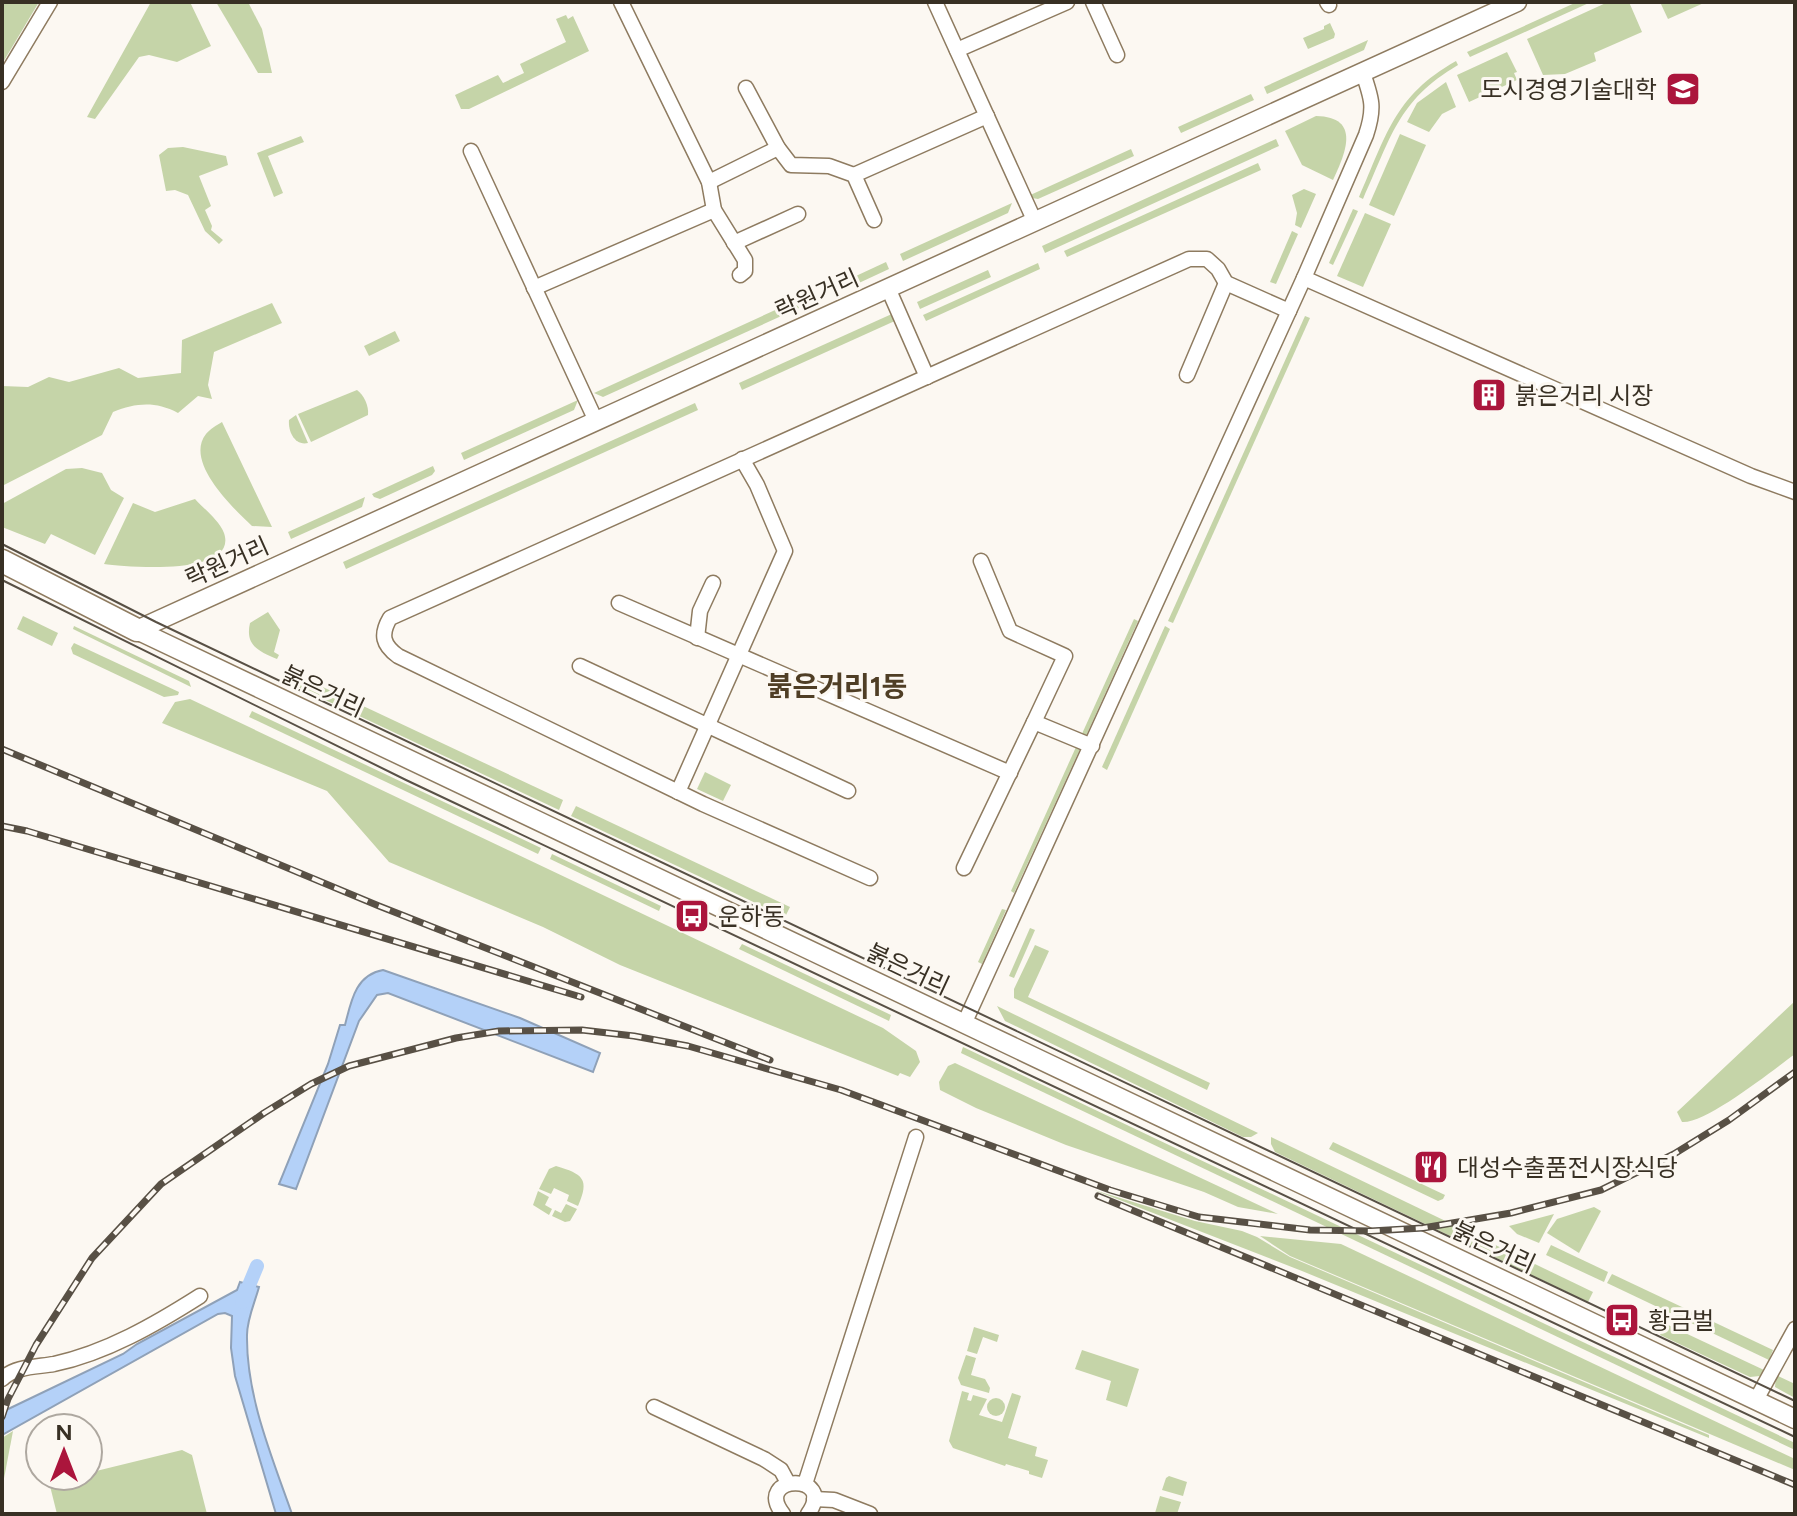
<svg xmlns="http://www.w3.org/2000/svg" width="1797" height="1516" font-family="Figtree,'Noto Sans KR',sans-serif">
<rect width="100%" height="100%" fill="#fcf8f2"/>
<!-- green -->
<g fill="#c5d4a8">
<path d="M2 2H39L2 64Z"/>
<path d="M151 2H190L211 46 177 62 149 55 139 57 95 119 87 117Z"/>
<path d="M216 2H248L262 29 272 73H258Z"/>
<path d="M1577 2H1591L1470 57 1467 52Z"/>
<path d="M1608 2H1629L1642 32 1594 53 1596 61 1565 74 1543 75 1527 39Z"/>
<path d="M1660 2H1706L1668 19Z"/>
<path d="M566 15 568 19 573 16 589 51 469 109H461L455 95 498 75 503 83 524 73 520 64 566 42 556 19Z"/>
<path d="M1330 23 1335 34 1334 38 1308 49 1303 38 1324 29V26Z"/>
<path d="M1368 40 1364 50 1267 94 1264 87Z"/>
<path d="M1507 52 1517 72 1514 73 1517 80 1469 102 1457 75Z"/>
<path d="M1456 61 1458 65C1397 101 1391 138 1363 199L1359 197C1386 136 1394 96 1456 61Z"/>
<path d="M1446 82 1456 107 1442 114 1429 132 1407 122 1417 103Z"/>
<path d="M1251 94 1254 100 1181 133 1178 127Z"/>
<path d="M1316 116C1362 117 1345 154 1333 180L1302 165 1285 131Z"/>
<path d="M1400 134 1426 145 1394 216 1369 205Z"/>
<path d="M301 136 304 142 268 156 283 193 274 197 257 153Z"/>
<path d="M1276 139 1279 146 1045 253 1042 246Z"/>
<path d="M183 147 226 156 228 165 199 176 211 206 205 210 212 226 211 230 223 240 219 244 205 231 188 195 175 190 166 191 159 155 168 148Z"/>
<path d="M1131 149 1134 156 1038 199 1026 197Z"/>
<path d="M1258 163 1261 170 1067 257 1064 251Z"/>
<path d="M1304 189 1316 194 1301 228 1295 225 1297 213 1292 195Z"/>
<path d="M1012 203 1008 213 903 261 900 254Z"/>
<path d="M1353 209 1358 211 1333 265 1329 263Z"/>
<path d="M1365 213 1391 224 1363 287 1337 276Z"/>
<path d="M1292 231 1298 234 1276 284 1270 282Z"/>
<path d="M886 262 889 269 846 289 843 282Z"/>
<path d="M1038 263 1040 269 926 321 923 315Z"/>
<path d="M988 270 991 277 920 309 917 302Z"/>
<path d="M795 301 799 308 603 397 594 393Z"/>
<path d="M272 303 282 323 214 352 208 385 212 399 198 396 178 413C155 401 136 403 113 412L102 435 2 486V386L28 387 49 377 69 382 119 368 138 378 181 373 182 340Z"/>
<path d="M894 313 897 320 742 390 739 383Z"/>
<path d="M1305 316 1310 318 1173 623 1168 621Z"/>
<path d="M395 331 400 341 369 356 364 346Z"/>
<path d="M357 390C364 395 369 406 368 415L311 442 298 414Z"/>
<path d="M578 400 574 410 464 460 461 453Z"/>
<path d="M695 403 698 410 346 569 343 562Z"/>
<path d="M296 415 308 443C295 446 288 432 289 420Z"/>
<path d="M222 422 272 527 252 526C233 508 184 462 206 434 210 429 217 425 222 422Z"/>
<path d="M433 466 435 471 432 475 380 499 374 497 372 494Z"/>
<path d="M82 468 102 473 111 490 124 498 95 555 51 534 45 544 2 527V504L66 469Z"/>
<path d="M365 497 362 507 291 539 288 532Z"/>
<path d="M195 499C204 509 219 520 224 533 239 577 127 567 104 564L133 503 155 512Z"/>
<path d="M268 612 280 630 274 652 279 655 277 659C258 651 245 645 250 623Z"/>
<path d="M23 616 58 633 52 646 17 629Z"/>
<path d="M1134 619 1138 621 1085 738 1081 736Z"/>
<path d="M74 626 189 681 191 687 73 629Z"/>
<path d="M1165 626 1170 629 1107 770 1102 767Z"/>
<path d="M74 643 179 692 178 695 164 697 73 654 71 648Z"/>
<path d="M293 673 563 800 559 810 289 683Z"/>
<path d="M190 699 883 1028 916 1051 920 1062 910 1077 900 1073 898 1076 620 965 543 927 389 862 327 791 162 723 175 702Z"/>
<path d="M252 711 541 848 538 854 249 717Z"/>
<path d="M1076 747 1080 749 1014 893 1011 891Z"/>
<path d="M705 772 731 785 723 801 697 789Z"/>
<path d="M576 806 790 907 785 917 571 816Z"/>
<path d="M552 854 661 906 659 911 550 859Z"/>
<path d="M1002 909 1006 910 982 964 978 962Z"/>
<path d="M1030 928 1035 930 1014 978 1009 976Z"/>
<path d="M742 944 891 1015 889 1021 739 949Z"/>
<path d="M1035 945 1049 951 1028 997 1210 1083 1207 1090 1014 998V989Z"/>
<path d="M1795 1001V1054C1773 1070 1706 1124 1682 1122L1677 1112Z"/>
<path d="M997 1006 1258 1133 1251 1137H1243L1005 1021Z"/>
<path d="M963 1047 1795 1443V1450L961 1053Z"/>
<path d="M955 1063 1278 1214 1238 1207 1204 1192 1066 1145 976 1108 940 1090 939 1082 948 1066Z"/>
<path d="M1271 1137 1593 1292 1588 1302 1275 1152 1271 1144Z"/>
<path d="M1333 1142 1445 1195 1443 1199 1438 1201 1329 1149Z"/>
<path d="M556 1166C583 1174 590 1179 578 1206L567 1201 569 1195 554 1188 551 1194 539 1189 549 1169Z"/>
<path d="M1094 1190 1195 1221 1242 1231 1257 1237 1290 1257 1709 1435V1438L1302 1271Z"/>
<path d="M538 1191 549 1197 545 1205 552 1209 549 1215 533 1205Z"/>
<path d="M566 1204 577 1209 570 1221 565 1222 552 1216 555 1210 561 1213Z"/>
<path d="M1594 1207 1601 1211 1579 1253 1547 1233 1557 1219Z"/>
<path d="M1554 1214 1539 1243 1517 1234 1509 1226Z"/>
<path d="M1260 1236 1341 1244 1795 1459V1470L1290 1256Z"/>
<path d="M1551 1245 1608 1272 1604 1282 1546 1255Z"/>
<path d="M1612 1274 1773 1350 1769 1360 1607 1283Z"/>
<path d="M1666 1324 1764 1370 1760 1376 1750 1377 1660 1335Z"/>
<path d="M974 1327 999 1335 997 1342 983 1337 977 1354 967 1351Z"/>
<path d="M1082 1350 1139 1369 1127 1407 1106 1400 1111 1381 1075 1369Z"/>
<path d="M966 1355 976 1358 971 1375 985 1379 990 1388 989 1393 961 1385 958 1378Z"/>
<path d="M1776 1375 1795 1384V1398L1775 1387Z"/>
<path d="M962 1391 969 1393 967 1400 971 1401 973 1395 987 1399 979 1415 1002 1422 1012 1393 1021 1396 1008 1438 1037 1447 1035 1456 1048 1460 1042 1478 1029 1474V1471L1006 1464 1005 1466 953 1448 949 1441Z"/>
<circle cx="996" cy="1407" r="9"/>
<path d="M13 1431 2 1489V1438Z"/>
<path d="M182 1450 192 1455 207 1514H57L49 1482 75 1476H88V1473Z"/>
<path d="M1169 1476 1187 1482 1183 1496 1162 1490 1166 1478Z"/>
<path d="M1160 1496 1181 1502 1177 1514 1155 1513Z"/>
</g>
<!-- water -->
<g fill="#b4d1f8" stroke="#8fa1b8" stroke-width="2">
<path d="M383 970 520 1018 600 1053 593 1072 388 993 377 995 359 1021 296 1189 279 1184 328 1064 340 1025H345C351 1002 355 975 383 970Z"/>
<path d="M240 1282 259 1287C255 1302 247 1319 247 1335 246 1396 272 1457 292 1514H276L235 1376 231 1348 232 1316 225 1313 218 1314 2 1435V1412L123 1354 137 1344 237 1290Z"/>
</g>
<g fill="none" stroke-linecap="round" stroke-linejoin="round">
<!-- canal -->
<path stroke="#b4d1f8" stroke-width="14" d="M242 1302 257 1266"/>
<!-- minor casing -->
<g stroke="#8e7b60" stroke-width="17">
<g id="minor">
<path d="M621 2 709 182 714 210 745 260V271L740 275"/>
<path d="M935 2 1035 222"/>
<path d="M1093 2 1117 55"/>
<path d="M1327 2 1329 5"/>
<path d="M957 50 1067 2"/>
<path d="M2 82 50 2"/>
<path d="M746 88 778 148 791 165 829 166 854 175 874 220"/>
<path d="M471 151 596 421"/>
<path d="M854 175 987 116"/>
<path d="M709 182 778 148"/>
<path d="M734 243 798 214"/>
<path d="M1304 278 1751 476 1795 492"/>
<path d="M534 288 714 210"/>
<path d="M888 288 927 377"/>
<path d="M1187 375 1226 283"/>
<path d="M981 561 1010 631 1065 656 1034 722"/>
<path d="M619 603 1010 773"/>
<path d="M697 638 700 611 713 583"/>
<path d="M580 666 848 791"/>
<path d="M678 792 785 551 757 485 742 459"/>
<path d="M964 868 1034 722 1092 746"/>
<path d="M870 878 703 804 398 656C383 645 380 635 390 618L1189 259H1207L1218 269 1226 283 1289 311"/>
<path d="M964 1024 1304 278 1366 135C1375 108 1372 99 1363 73"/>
<path d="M2 1379C15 1366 37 1367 54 1364 106 1353 156 1324 200 1296"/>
<path d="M1756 1400 1795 1329"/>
<path d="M654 1407 764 1459 781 1470 788 1483"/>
<path d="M805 1484 916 1137"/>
<path d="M814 1499 834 1500 870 1514"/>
<path d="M783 1514C752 1474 838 1472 808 1514"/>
</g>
</g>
<!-- major casing -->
<g stroke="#8e7b60" stroke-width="21">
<g id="major">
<path d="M137 630 1795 1419"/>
<path d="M137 630 1517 2"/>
</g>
</g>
<!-- highway casing -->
<g stroke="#8e7b60" stroke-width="25">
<path id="highway" d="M2 561 137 630"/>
</g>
<!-- minor -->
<use href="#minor" stroke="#fff" stroke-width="14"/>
<!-- major -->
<use href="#major" stroke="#fff" stroke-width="18"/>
<!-- highway -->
<use href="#highway" stroke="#fff" stroke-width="22"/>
<!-- tram -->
<g stroke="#585045" stroke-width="2">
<path d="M2 544 156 622 1795 1401"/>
<path d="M2 580 406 780 1795 1437"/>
</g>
<!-- rail casing -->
<g stroke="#585045" stroke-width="7">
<g id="rail">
<path d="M2 749 379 906 770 1060"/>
<path d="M2 826 27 831 581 997"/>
<path d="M1098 1196 1795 1485"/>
<path d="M2 1417 8 1399 36 1345 92 1258 161 1184 264 1113 311 1084 349 1066 456 1038 499 1031 582 1030 634 1036 688 1046 841 1090 1110 1190 1199 1217 1310 1230 1371 1231 1423 1228 1511 1213 1601 1190 1674 1154 1729 1120 1795 1072"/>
</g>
</g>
<!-- rail -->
<use href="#rail" stroke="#fcf8f2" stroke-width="4" stroke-dasharray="12" stroke-linecap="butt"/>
</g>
<!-- icons -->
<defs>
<g id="school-square" transform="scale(1.8)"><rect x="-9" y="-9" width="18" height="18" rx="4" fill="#ab153c" stroke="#fcf8f2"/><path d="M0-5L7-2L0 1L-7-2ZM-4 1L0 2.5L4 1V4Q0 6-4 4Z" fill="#fff"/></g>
<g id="building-square" transform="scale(1.8)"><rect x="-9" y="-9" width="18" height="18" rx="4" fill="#ab153c" stroke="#fcf8f2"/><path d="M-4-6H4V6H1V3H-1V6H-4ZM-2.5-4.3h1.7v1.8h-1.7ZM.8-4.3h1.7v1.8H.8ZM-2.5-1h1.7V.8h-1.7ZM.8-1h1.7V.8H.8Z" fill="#fff"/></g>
<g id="bus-square" transform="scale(1.8)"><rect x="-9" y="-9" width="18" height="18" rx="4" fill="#ab153c" stroke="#fcf8f2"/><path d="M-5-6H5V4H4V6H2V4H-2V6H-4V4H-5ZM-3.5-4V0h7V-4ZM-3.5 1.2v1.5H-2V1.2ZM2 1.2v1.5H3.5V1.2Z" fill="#fff"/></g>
<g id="restaurant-square" transform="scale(1.8)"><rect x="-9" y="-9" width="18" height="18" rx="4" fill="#ab153c" stroke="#fcf8f2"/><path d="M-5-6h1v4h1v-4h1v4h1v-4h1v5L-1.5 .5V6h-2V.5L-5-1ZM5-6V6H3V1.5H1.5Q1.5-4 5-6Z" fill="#fff"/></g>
</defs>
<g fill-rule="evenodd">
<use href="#school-square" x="1683" y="89"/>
<use href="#building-square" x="1489" y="395"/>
<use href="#bus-square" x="692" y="916"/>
<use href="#restaurant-square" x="1431" y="1167"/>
<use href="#bus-square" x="1622" y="1320"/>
</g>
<g text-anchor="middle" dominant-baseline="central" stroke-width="6" stroke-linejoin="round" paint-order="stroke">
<!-- poi labels -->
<g font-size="24" fill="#383024" stroke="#fcf8f2" text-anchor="start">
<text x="1657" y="89" text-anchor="end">도시경영기술대학</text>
<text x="1515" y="395">붉은거리 시장</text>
<text x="718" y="916">운하동</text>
<text x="1457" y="1167">대성수출품전시장식당</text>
<text x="1648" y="1320">황금벌</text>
</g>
<!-- street labels -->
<g font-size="24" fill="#383024" stroke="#fcf8f2">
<text transform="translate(817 294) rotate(-24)">락원거리</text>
<text transform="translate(227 562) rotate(-24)">락원거리</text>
<text transform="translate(323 691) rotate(25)">붉은거리</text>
<text transform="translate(908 969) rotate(25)">붉은거리</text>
<text transform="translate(1494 1247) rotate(25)">붉은거리</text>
</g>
<!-- quarter labels -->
<g font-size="28" font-weight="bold" fill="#4f3e25" stroke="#fcf8f2">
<text x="837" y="686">붉은거리1동</text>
</g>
</g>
<!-- border -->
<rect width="1797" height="1516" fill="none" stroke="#383024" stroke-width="8"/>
<!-- north arrow -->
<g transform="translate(64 1452)"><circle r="38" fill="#fcf8f2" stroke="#aea8a0" stroke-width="2"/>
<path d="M0-6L14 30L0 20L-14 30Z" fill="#ab153c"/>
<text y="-12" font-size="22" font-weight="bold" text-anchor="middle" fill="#383024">N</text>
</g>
</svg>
